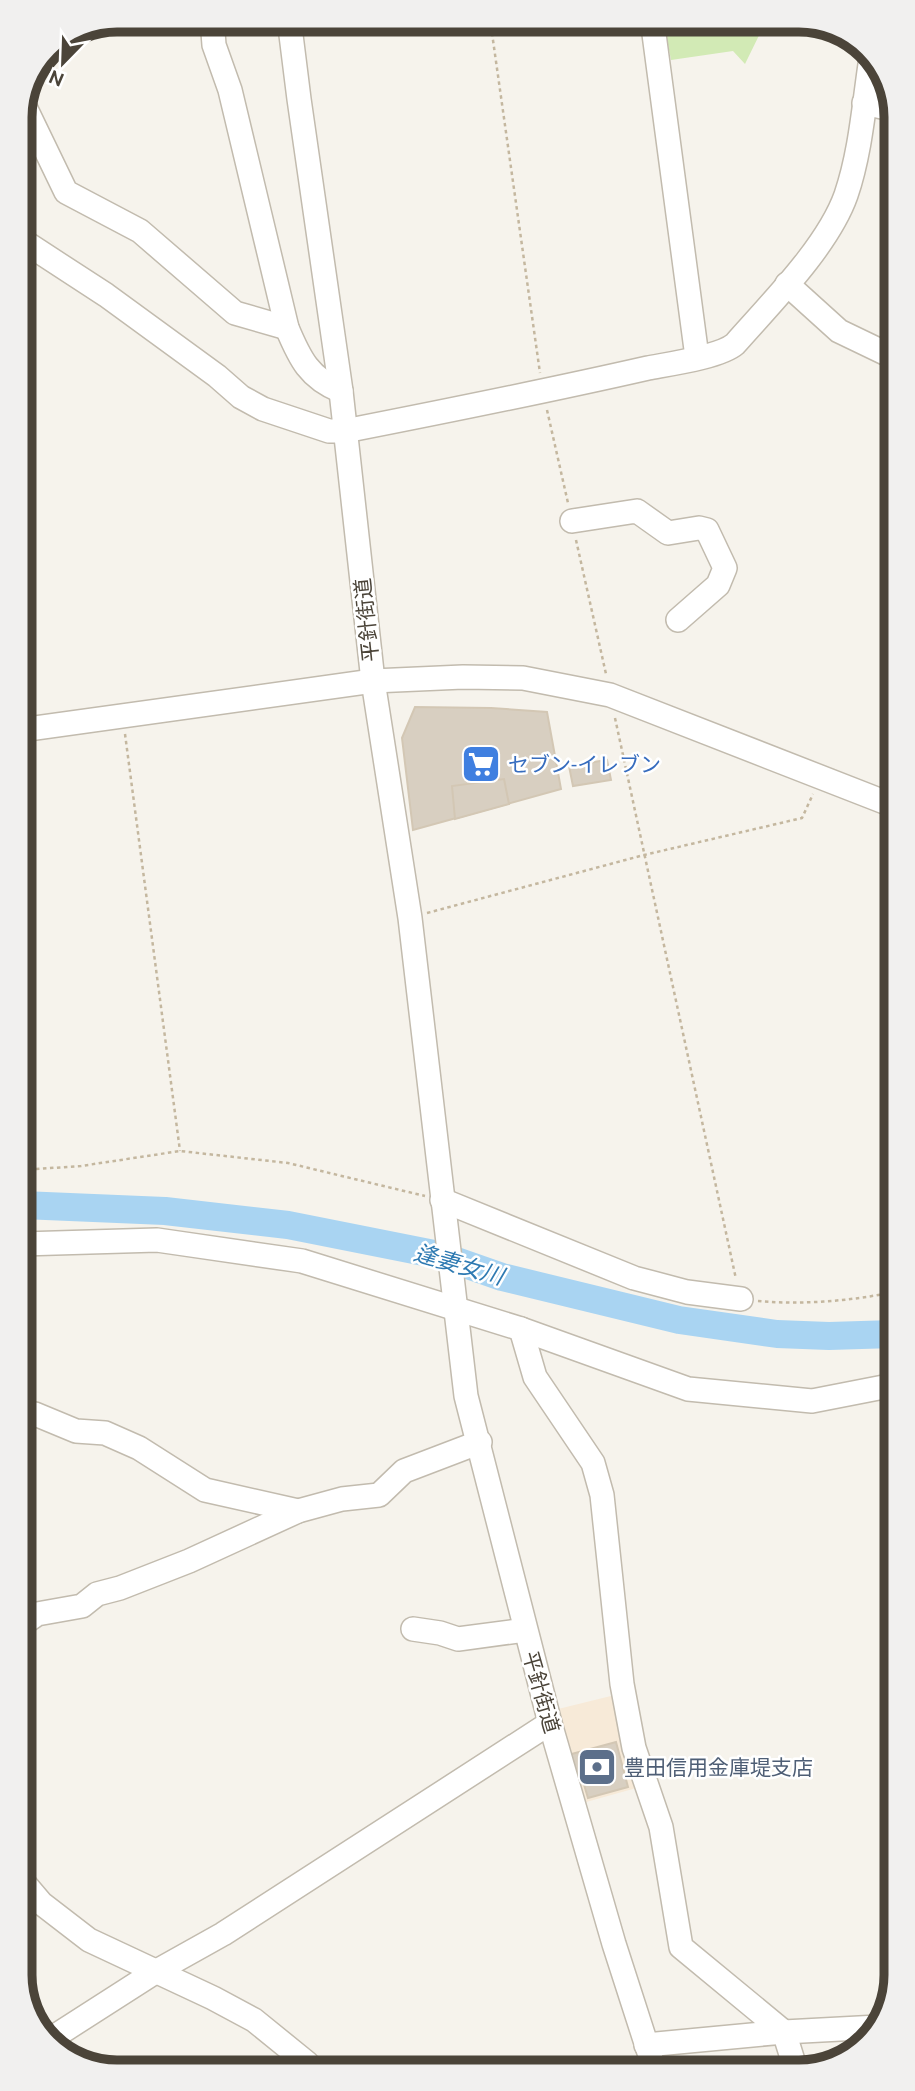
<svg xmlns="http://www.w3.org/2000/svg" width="915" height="2091" font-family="Ubuntu,'Noto Sans JP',sans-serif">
<rect width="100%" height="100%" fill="#f6f3ec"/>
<!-- commercial -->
<path fill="#f7ead8" d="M619 1694 640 1787 579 1804 550 1711Z"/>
<!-- green -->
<path fill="#d2eab5" d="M663 19H767L745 64 733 51 671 60Z"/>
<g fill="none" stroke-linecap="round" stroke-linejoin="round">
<!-- river -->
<path stroke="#a9d4f2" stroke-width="28" d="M22 1205 165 1211 288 1225 439 1255 502 1277 679 1320 777 1334 829 1336 894 1334"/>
</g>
<!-- building -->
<g fill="#d8cfc1" stroke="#d3c7b4" stroke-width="2">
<path d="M415 707 491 708 547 712 561 789 413 830 402 738Z"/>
<path d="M607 760 611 780 573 786 569 766Z"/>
<path d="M504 779 509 804 455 819 452 786Z"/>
<path d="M616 1742 628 1787 588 1798 582 1778 575 1779 568 1755Z"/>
</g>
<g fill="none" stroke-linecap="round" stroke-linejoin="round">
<!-- minor casing -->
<g stroke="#c2bbae" stroke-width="26">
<g id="minor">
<path d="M212 19 214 45 230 90 287 328C300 359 309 378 341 391"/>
<path d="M289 19 299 99 341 391 373 681 410 918 466 1396 550 1723 614 1944 654 2068"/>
<path d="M652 19 697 357"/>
<path d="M23 103 66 192 140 231 235 313 287 328"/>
<path d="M864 103 891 109"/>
<path d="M20 239 106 295 217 376 241 397 263 409 329 431H345C447 411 547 391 648 368 669 364 720 357 735 344 771 303 828 246 846 195 861 151 864 103 871 58"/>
<path d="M787 284 839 331 891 356"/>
<path d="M572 521 637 511 668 533 699 528 707 530 725 568 718 585 678 620"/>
<path d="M21 730 373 681 463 677 523 678 610 695 892 805"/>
<path d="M442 1200 634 1278 687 1292 741 1299"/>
<path d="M22 1244 157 1240 302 1261 521 1329 688 1389 812 1401 894 1385"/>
<path d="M521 1329 535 1377 593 1463 602 1495 622 1684 634 1748 661 1827 681 1947 784 2032 795 2067"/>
<path d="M23 1412 35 1414 76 1431 105 1433 139 1448 205 1490 298 1511"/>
<path d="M24 1623 37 1614 82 1606 97 1594 120 1588 189 1561 298 1511 342 1499 379 1495 404 1471 480 1442"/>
<path d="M413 1629 440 1633 458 1639 525 1630"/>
<path d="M24 1883 41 1903 89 1940 213 1998 254 2020 307 2063 312 2070"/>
<path d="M49 2040 155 1972 223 1934 550 1723"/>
<path d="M646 2045 784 2032 878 2027"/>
</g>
</g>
<!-- path -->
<g stroke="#c4b79f" stroke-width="2.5" stroke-dasharray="3.5 3.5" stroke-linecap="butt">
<path d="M490 19 540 373"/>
<path d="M547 410 568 503"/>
<path d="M576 540 606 674"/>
<path d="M615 718 736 1279"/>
<path d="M125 734 180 1151"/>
<path d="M427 913 644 855 802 818 813 794"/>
<path d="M22 1170 81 1166 180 1151 288 1163 425 1196"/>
<path d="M758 1301C803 1305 850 1301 894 1292"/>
</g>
<!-- minor -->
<use href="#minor" stroke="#fff" stroke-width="23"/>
</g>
<!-- icons -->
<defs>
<g id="supermarket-square" transform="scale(2.0125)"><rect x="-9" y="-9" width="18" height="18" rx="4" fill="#3f7fe0" stroke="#fff"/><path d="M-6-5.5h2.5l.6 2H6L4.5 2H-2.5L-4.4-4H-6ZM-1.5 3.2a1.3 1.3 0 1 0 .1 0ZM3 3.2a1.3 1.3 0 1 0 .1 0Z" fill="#fff"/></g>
<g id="bank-square" transform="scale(2.0125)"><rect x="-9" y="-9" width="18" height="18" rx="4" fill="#5c6f8a" stroke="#fff"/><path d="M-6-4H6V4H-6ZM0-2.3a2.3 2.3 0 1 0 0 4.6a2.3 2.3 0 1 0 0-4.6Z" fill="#fff"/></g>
</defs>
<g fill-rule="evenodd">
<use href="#supermarket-square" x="481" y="764"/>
<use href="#bank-square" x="597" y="1767"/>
</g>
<g text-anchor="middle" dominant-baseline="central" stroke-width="5" stroke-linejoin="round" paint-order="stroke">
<!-- street labels -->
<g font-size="21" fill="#4b4439" stroke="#fff">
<text transform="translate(366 620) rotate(-96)">平針街道</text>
<text transform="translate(542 1692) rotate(74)">平針街道</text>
</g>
<!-- shop labels -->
<g font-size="21" fill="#366cbe" stroke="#fff" text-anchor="start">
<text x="508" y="764">セブン-イレブン</text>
</g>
<!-- service labels -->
<g font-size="21" fill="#4e5e75" stroke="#fff" text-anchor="start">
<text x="624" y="1767">豊田信用金庫堤支店</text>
</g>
<!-- water labels -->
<g font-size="23" font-style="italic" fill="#2e7ab2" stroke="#fff">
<text transform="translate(459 1264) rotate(16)">逢妻女川</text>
</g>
</g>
<!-- crop -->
<path d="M0 0H915V2091H0ZM117 32H799A85 85 0 0 1 884 117V1975A85 85 0 0 1 799 2060H117A85 85 0 0 1 32 1975V117A85 85 0 0 1 117 32Z" fill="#f1f0ef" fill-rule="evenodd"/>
<path fill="none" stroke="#4b4439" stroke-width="9" d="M117 32H799A85 85 0 0 1 884 117V1975A85 85 0 0 1 799 2060H117A85 85 0 0 1 32 1975V117A85 85 0 0 1 117 32Z"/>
<!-- north arrow -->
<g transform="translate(63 63) rotate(203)" stroke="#ffffff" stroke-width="5" paint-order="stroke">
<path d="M0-5L12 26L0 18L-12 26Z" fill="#4b4439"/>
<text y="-10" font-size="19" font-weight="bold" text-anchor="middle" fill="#4b4439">N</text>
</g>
</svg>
